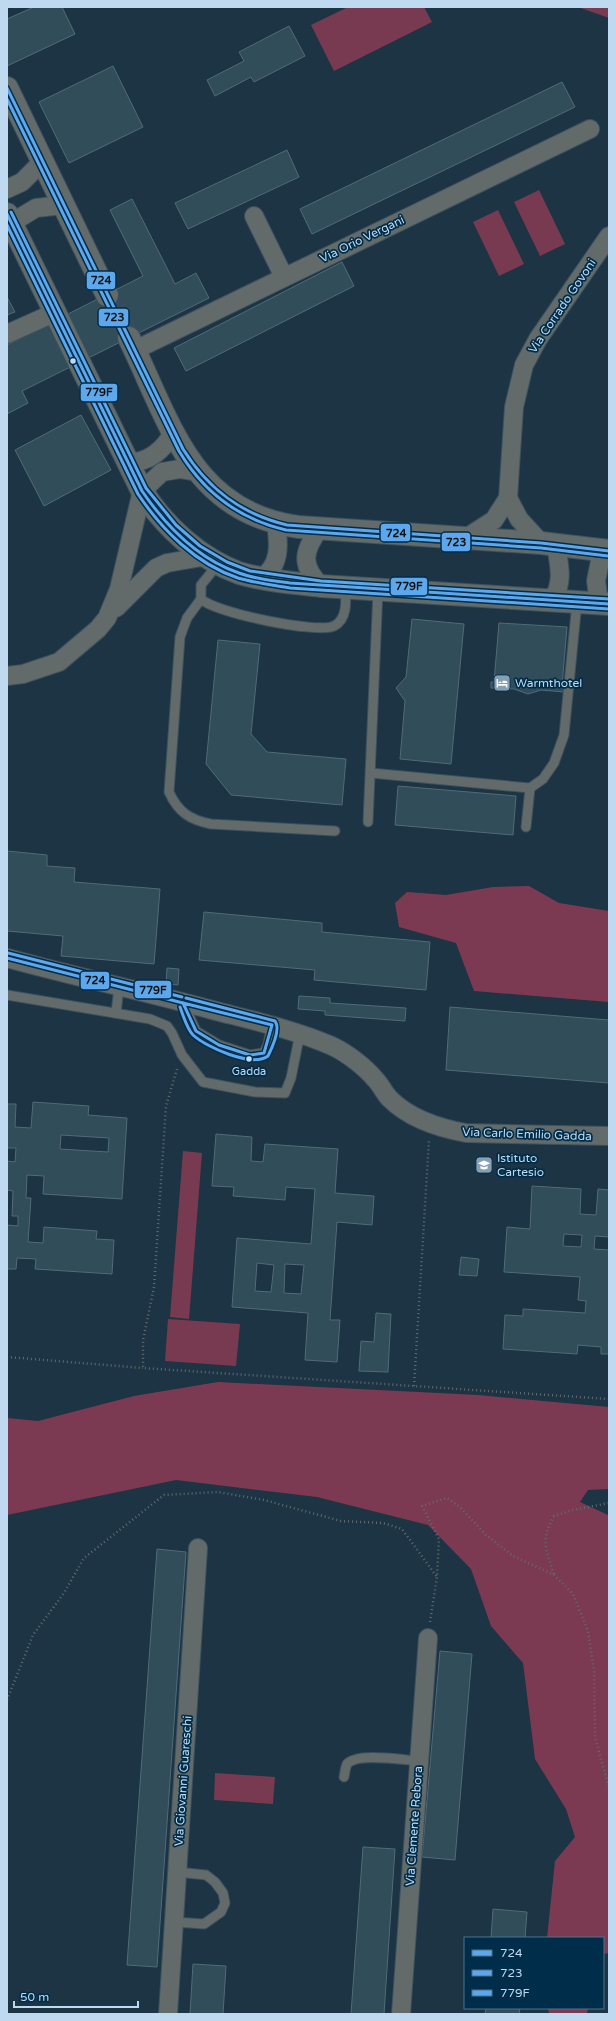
<svg xmlns="http://www.w3.org/2000/svg" width="616" height="2021" font-family="'Varela Round',sans-serif">
<rect width="100%" height="100%" fill="#1c3444"/>
<!-- green -->
<g fill="#783a50">
<path d="M348 7H424L432 22 334 71 311 25Z"/>
<path d="M578 7H609V18Z"/>
<path d="M539 190 565 244 540 256 514 202Z"/>
<path d="M498 210 524 264 499 276 473 222Z"/>
<path d="M183 1151 202 1153 189 1319 170 1317Z"/>
<path d="M168 1319 240 1324 236 1366 165 1361Z"/>
<path d="M215 1773 275 1777 273 1804 214 1800Z"/>
</g>
<!-- forest -->
<g fill="#7c3a52">
<path d="M529 886 559 903 609 911V1002L474 991 456 943 399 927 395 903 407 892 446 895 493 887Z"/>
<path d="M218 1382 478 1395 609 1407V1489L588 1490 580 1502 608 1515 609 1520V1953L603 1954V1938H547L555 1861 575 1837 566 1809 535 1759 523 1663 491 1626 471 1569 428 1525 317 1497 176 1480 7 1515V1418L38 1421 134 1396Z"/>
<path d="M548 2008H588L587 2014H549Z"/>
</g>
<!-- building -->
<g fill="#314d5a" stroke="#516b77" fill-rule="evenodd">
<path d="M34 7H62L75 34 7 66V19Z"/>
<path d="M289 26 305 56 254 82 251 77 215 96 207 80 244 61 239 52Z"/>
<path d="M113 66 143 127 69 163 39 102Z"/>
<path d="M562 82 575 107 312 234 300 209Z"/>
<path d="M287 150 299 177 188 229 175 203Z"/>
<path d="M132 199 175 284 196 273 209 298 22 391 28 403 7 414V345L143 276 110 210Z"/>
<path d="M342 262 354 286 186 371 174 348Z"/>
<path d="M7 297 15 312 7 315Z"/>
<path d="M81 415 111 470 44 506 15 450Z"/>
<path d="M412 619 464 624 451 764 400 759 405 701 396 688 406 677Z"/>
<path d="M499 623 567 627 562 686H565L564 692 541 690 528 694 514 689 491 688V682H494Z"/>
<path d="M218 640 260 644 251 734 267 752 346 759 342 805 231 795 206 764Z"/>
<path d="M398 786 516 796 513 835 395 825Z"/>
<path d="M7 851 47 855V866L75 868 74 882 160 889 154 964 61 956 63 936 7 931Z"/>
<path d="M204 912 322 923V932L430 942 426 990 314 980 315 970 199 960Z"/>
<path d="M167 968 179 969 178 985 166 984Z"/>
<path d="M299 996 330 998V1003L406 1008 405 1021 325 1015V1011L298 1009Z"/>
<path d="M450 1007 609 1020V1083L446 1070Z"/>
<path d="M33 1102 89 1106 88 1115 127 1118 122 1199 43 1194 44 1176 27 1175 26 1198H31L28 1242 43 1243 44 1227 97 1231 96 1239 114 1240 112 1274 35 1269 36 1259 17 1258 16 1269H7V1225L18 1226V1216H12L13 1191 7 1190V1161L15 1162 16 1148H7V1104H16L15 1127 31 1128ZM61 1135 109 1138 108 1152 60 1149Z"/>
<path d="M216 1134 252 1137 251 1161 263 1162 265 1144 338 1149 335 1193 374 1196 372 1225 337 1222 330 1320H340L337 1362 305 1360 308 1313 232 1307 237 1238 311 1244 315 1189 286 1187 285 1200 233 1196 234 1187 212 1186ZM257 1263 274 1265 271 1292 255 1291ZM285 1264 304 1265 301 1294 284 1293Z"/>
<path d="M532 1186 581 1189 580 1214 596 1215 598 1189 609 1190V1237L595 1236 594 1249 609 1250V1354H601V1347L578 1345 577 1354 503 1349 505 1315 523 1316V1309L585 1313 586 1301 578 1300 580 1277 504 1272 507 1227 530 1229ZM564 1234 582 1235 581 1247 563 1246Z"/>
<path d="M461 1257 479 1259 477 1276 459 1275Z"/>
<path d="M376 1313 391 1314 388 1372 359 1371 361 1341 374 1342Z"/>
<path d="M157 1549 186 1552 157 1967 127 1965Z"/>
<path d="M440 1651 472 1654 455 1860 422 1857Z"/>
<path d="M363 1847 395 1849 384 2014H351Z"/>
<path d="M493 1909 527 1912 525 1938H491Z"/>
<path d="M193 1964 226 1966 223 2014H190Z"/>
<path d="M486 2008H520L519 2014H485Z"/>
</g>
<g fill="none" stroke-linecap="round" stroke-linejoin="round">
<!-- tertiary-tunnel -->
<path stroke="#344d5e" stroke-width="22" stroke-dasharray="22 11" stroke-linecap="butt" d="M107 295 129 338"/>
<!-- service casing -->
<g stroke="#3c5160" stroke-width="11">
<g id="service">
<path d="M219 563 201 585V599C215 613 318 634 334 626 348 619 346 600 345 587"/>
<path d="M201 599 187 618 180 637 169 792C178 812 190 820 211 824L335 831"/>
<path d="M371 773 530 788 526 827"/>
<path d="M530 788 543 779 554 763 564 735 577 602"/>
<path d="M368 822 378 590"/>
<path d="M7 995 150 1019 167 1026 172 1033 182 1055 203 1082 255 1092 285 1093 291 1078 300 1033"/>
<path d="M183 1002 196 1031 219 1045 250 1055 264 1053 268 1044 272 1025"/>
<path d="M116 1013 119 987"/>
<path d="M344 1777C345 1773 345 1768 347 1764 357 1752 403 1760 419 1761"/>
<path d="M174 1922 204 1924 221 1912 225 1903 223 1893 215 1882 206 1875 177 1872"/>
</g>
</g>
<!-- minor casing -->
<g stroke="#3c5160" stroke-width="20">
<g id="minor">
<path d="M7 189 22 182 42 162"/>
<path d="M254 216 284 277"/>
<path d="M11 223 36 208 63 205"/>
<path d="M7 334 56 312"/>
<path d="M135 350 590 129"/>
<path d="M128 463C150 462 163 450 174 432"/>
<path d="M508 498 519 519 541 543"/>
<path d="M320 528C303 551 300 565 321 586"/>
<path d="M466 538 494 520 508 498 514 407 524 365 538 339 609 236"/>
<path d="M261 578C281 566 279 544 276 523"/>
<path d="M553 599C564 581 559 565 556 545"/>
<path d="M599 603 596 581 602 551"/>
<path d="M116 608 156 568 167 563 208 556"/>
<path d="M7 676 23 674 59 662 98 629 107 618 119 589 142 491 162 472 180 469 197 472"/>
<path d="M7 958C76 977 147 992 216 1011 255 1021 295 1030 332 1046 347 1053 365 1067 375 1079 381 1085 384 1093 390 1099 410 1119 439 1128 466 1133L609 1136"/>
<path d="M168 2014 198 1548"/>
<path d="M401 2014 428 1638"/>
</g>
</g>
<!-- tertiary casing -->
<g stroke="#3c5160" stroke-width="24">
<g id="tertiary">
<path d="M7 88 107 295"/>
<path d="M7 214 142 491C164 526 200 559 239 573 266 581 294 583 321 586L609 604"/>
<path d="M129 338C170 422 191 513 299 527L541 543 609 551"/>
</g>
</g>
<!-- path -->
<g stroke="#626b6c" stroke-width="2.5" stroke-dasharray="1 3" stroke-linecap="butt">
<path d="M177 1069 166 1106 154 1287 143 1340V1368L609 1399"/>
<path d="M7 1357 143 1368"/>
<path d="M414 1386 429 1140"/>
<path d="M554 1574C546 1549 540 1541 554 1516L573 1510 609 1503"/>
<path d="M430 1622 437 1577 439 1539 422 1506 447 1498 460 1507 486 1535 513 1556 554 1575 573 1594 588 1631 594 1670 595 1738 609 1787"/>
<path d="M7 1700 33 1635 64 1593 84 1558 164 1495 218 1492 264 1500 341 1521 383 1523 402 1529 437 1577"/>
</g>
<!-- service -->
<use href="#service" stroke="#626b69" stroke-width="9"/>
<!-- minor -->
<use href="#minor" stroke="#626b69" stroke-width="18"/>
<!-- tertiary -->
<use href="#tertiary" stroke="#626b69" stroke-width="22"/>
<!-- bus-1 casing -->
<g stroke="#002d49" stroke-width="6">
<g id="bus-1">
<path d="M7 88 183 449C208 489 241 514 287 525L541 543 609 551"/>
<path d="M7 214 142 491C166 526 198 559 239 573 255 579 273 581 290 583L609 604"/>
<path d="M7 958 183 1003"/>
<path d="M183 1003 272 1025 264 1053 250 1055 219 1045 196 1031Z"/>
</g>
</g>
<!-- bus-2 casing -->
<g stroke="#002d49" stroke-width="6">
<g id="bus-2">
<path d="M7 99 179 451C204 493 239 519 286 530L541 548 608 556"/>
<path d="M7 225 138 494C162 530 196 564 238 578 255 583 273 585 290 588L609 609"/>
</g>
</g>
<!-- bus-3 casing -->
<g stroke="#002d49" stroke-width="6">
<g id="bus-3">
<path d="M11 212 146 488 176 525 200 546 227 562 250 571 321 581 609 599"/>
<path d="M8 953 182 997"/>
<path d="M180 1007C183 1015 187 1029 193 1035 206 1047 252 1068 268 1056 272 1048 281 1029 275 1021L186 998"/>
</g>
</g>
<!-- bus-1 -->
<use href="#bus-1" stroke="#5da7ec" stroke-width="3"/>
<!-- bus-2 -->
<use href="#bus-2" stroke="#5da7ec" stroke-width="3"/>
<!-- bus-3 -->
<use href="#bus-3" stroke="#5da7ec" stroke-width="3"/>
</g>
<!-- icons -->
<defs>
<g id="hotel-square" transform="scale(0.9)"><rect x="-9" y="-9" width="18" height="18" rx="4" fill="#859fb4" stroke="#002d49"/><path d="M-6-4.5h1.5V1H6V5H4.5V3h-9V5H-6ZM-4 0a1.8 1.8 0 1 1 3.6 0ZM.5 0V-2.5h3Q6-2.5 6 0Z" fill="#fff"/></g>
<g id="school-square" transform="scale(0.9)"><rect x="-9" y="-9" width="18" height="18" rx="4" fill="#859fb4" stroke="#002d49"/><path d="M0-5L7-2L0 1L-7-2ZM-4 1L0 2.5L4 1V4Q0 6-4 4Z" fill="#fff"/></g>
</defs>
<g fill-rule="evenodd">
<use href="#hotel-square" x="502" y="683"/>
<use href="#school-square" x="484" y="1165"/>
</g>
<!-- markers -->
<g fill="#bed9f0" stroke="#002d49" stroke-width="1.5">
<circle cx="73" cy="361" r="3.5"/>
<circle cx="249" cy="1059" r="3.5"/>
</g>
<g text-anchor="middle" dominant-baseline="central" stroke-width="3.5" stroke-linejoin="round" paint-order="stroke">
<!-- bus labels -->
<g font-size="11" fill="#bed9f0" stroke="#002d49">
<text x="249" y="1071">Gadda</text>
</g>
<!-- street labels -->
<g font-size="12" fill="#bed9f0" stroke="#002d49">
<text transform="translate(362 239) rotate(-26)">Via Orio Vergani</text>
<text transform="translate(562 306) rotate(-56)">Via Corrado Govoni</text>
<text transform="translate(527 1134) rotate(2)">Via Carlo Emilio Gadda</text>
<text transform="translate(183 1781) rotate(-86)">Via Giovanni Guareschi</text>
<text transform="translate(414 1826) rotate(-86)">Via Clemente Rebora</text>
</g>
<!-- poi labels -->
<g font-size="12" fill="#bed9f0" stroke="#002d49" text-anchor="start">
<text x="515" y="683">Warmthotel</text>
<text x="497" y="1158">Istituto<tspan x="497" dy="14">Cartesio</tspan></text>
</g>
</g>
<g stroke="#002d49" stroke-width="1.5">
<rect x="86" y="271" width="30" height="19" rx="4" fill="#5da7ec"/>
<rect x="98" y="308" width="31" height="19" rx="4" fill="#5da7ec"/>
<rect x="80" y="383" width="38" height="19" rx="4" fill="#5da7ec"/>
<rect x="380" y="523" width="31" height="19" rx="4" fill="#5da7ec"/>
<rect x="441" y="532" width="30" height="20" rx="4" fill="#5da7ec"/>
<rect x="390" y="577" width="38" height="19" rx="4" fill="#5da7ec"/>
<rect x="80" y="971" width="30" height="19" rx="4" fill="#5da7ec"/>
<rect x="134" y="980" width="38" height="19" rx="4" fill="#5da7ec"/>
</g>
<g font-size="11" text-anchor="middle" font-weight="bold" fill="#111">
<text x="101" y="284">724</text>
<text x="114" y="321">723</text>
<text x="99" y="396">779F</text>
<text x="396" y="537">724</text>
<text x="456" y="546">723</text>
<text x="409" y="590">779F</text>
<text x="95" y="984">724</text>
<text x="153" y="994">779F</text>
</g>
<!-- border -->
<rect width="616" height="2021" fill="none" stroke="#bed9f0" stroke-width="16"/>
<!-- legend -->
<rect x="464" y="1937" width="140" height="72" fill="#002d49" stroke="#4c728c"/>
<rect x="472" y="1950" width="20" height="6" fill="#5da7ec" stroke="#4c728c"/>
<text x="500" y="1957" font-size="12" fill="#bed9f0">724</text>
<rect x="472" y="1970" width="20" height="6" fill="#5da7ec" stroke="#4c728c"/>
<text x="500" y="1977" font-size="12" fill="#bed9f0">723</text>
<rect x="472" y="1990" width="20" height="6" fill="#5da7ec" stroke="#4c728c"/>
<text x="500" y="1997" font-size="12" fill="#bed9f0">779F</text>
<!-- scale -->
<path d="M14 2001v6h124v-6" fill="none" stroke="#bed9f0" stroke-width="2"/>
<text x="20" y="2001" font-size="12" fill="#bed9f0" stroke="#002d49" stroke-width="3" paint-order="stroke">50 m</text>
</svg>
